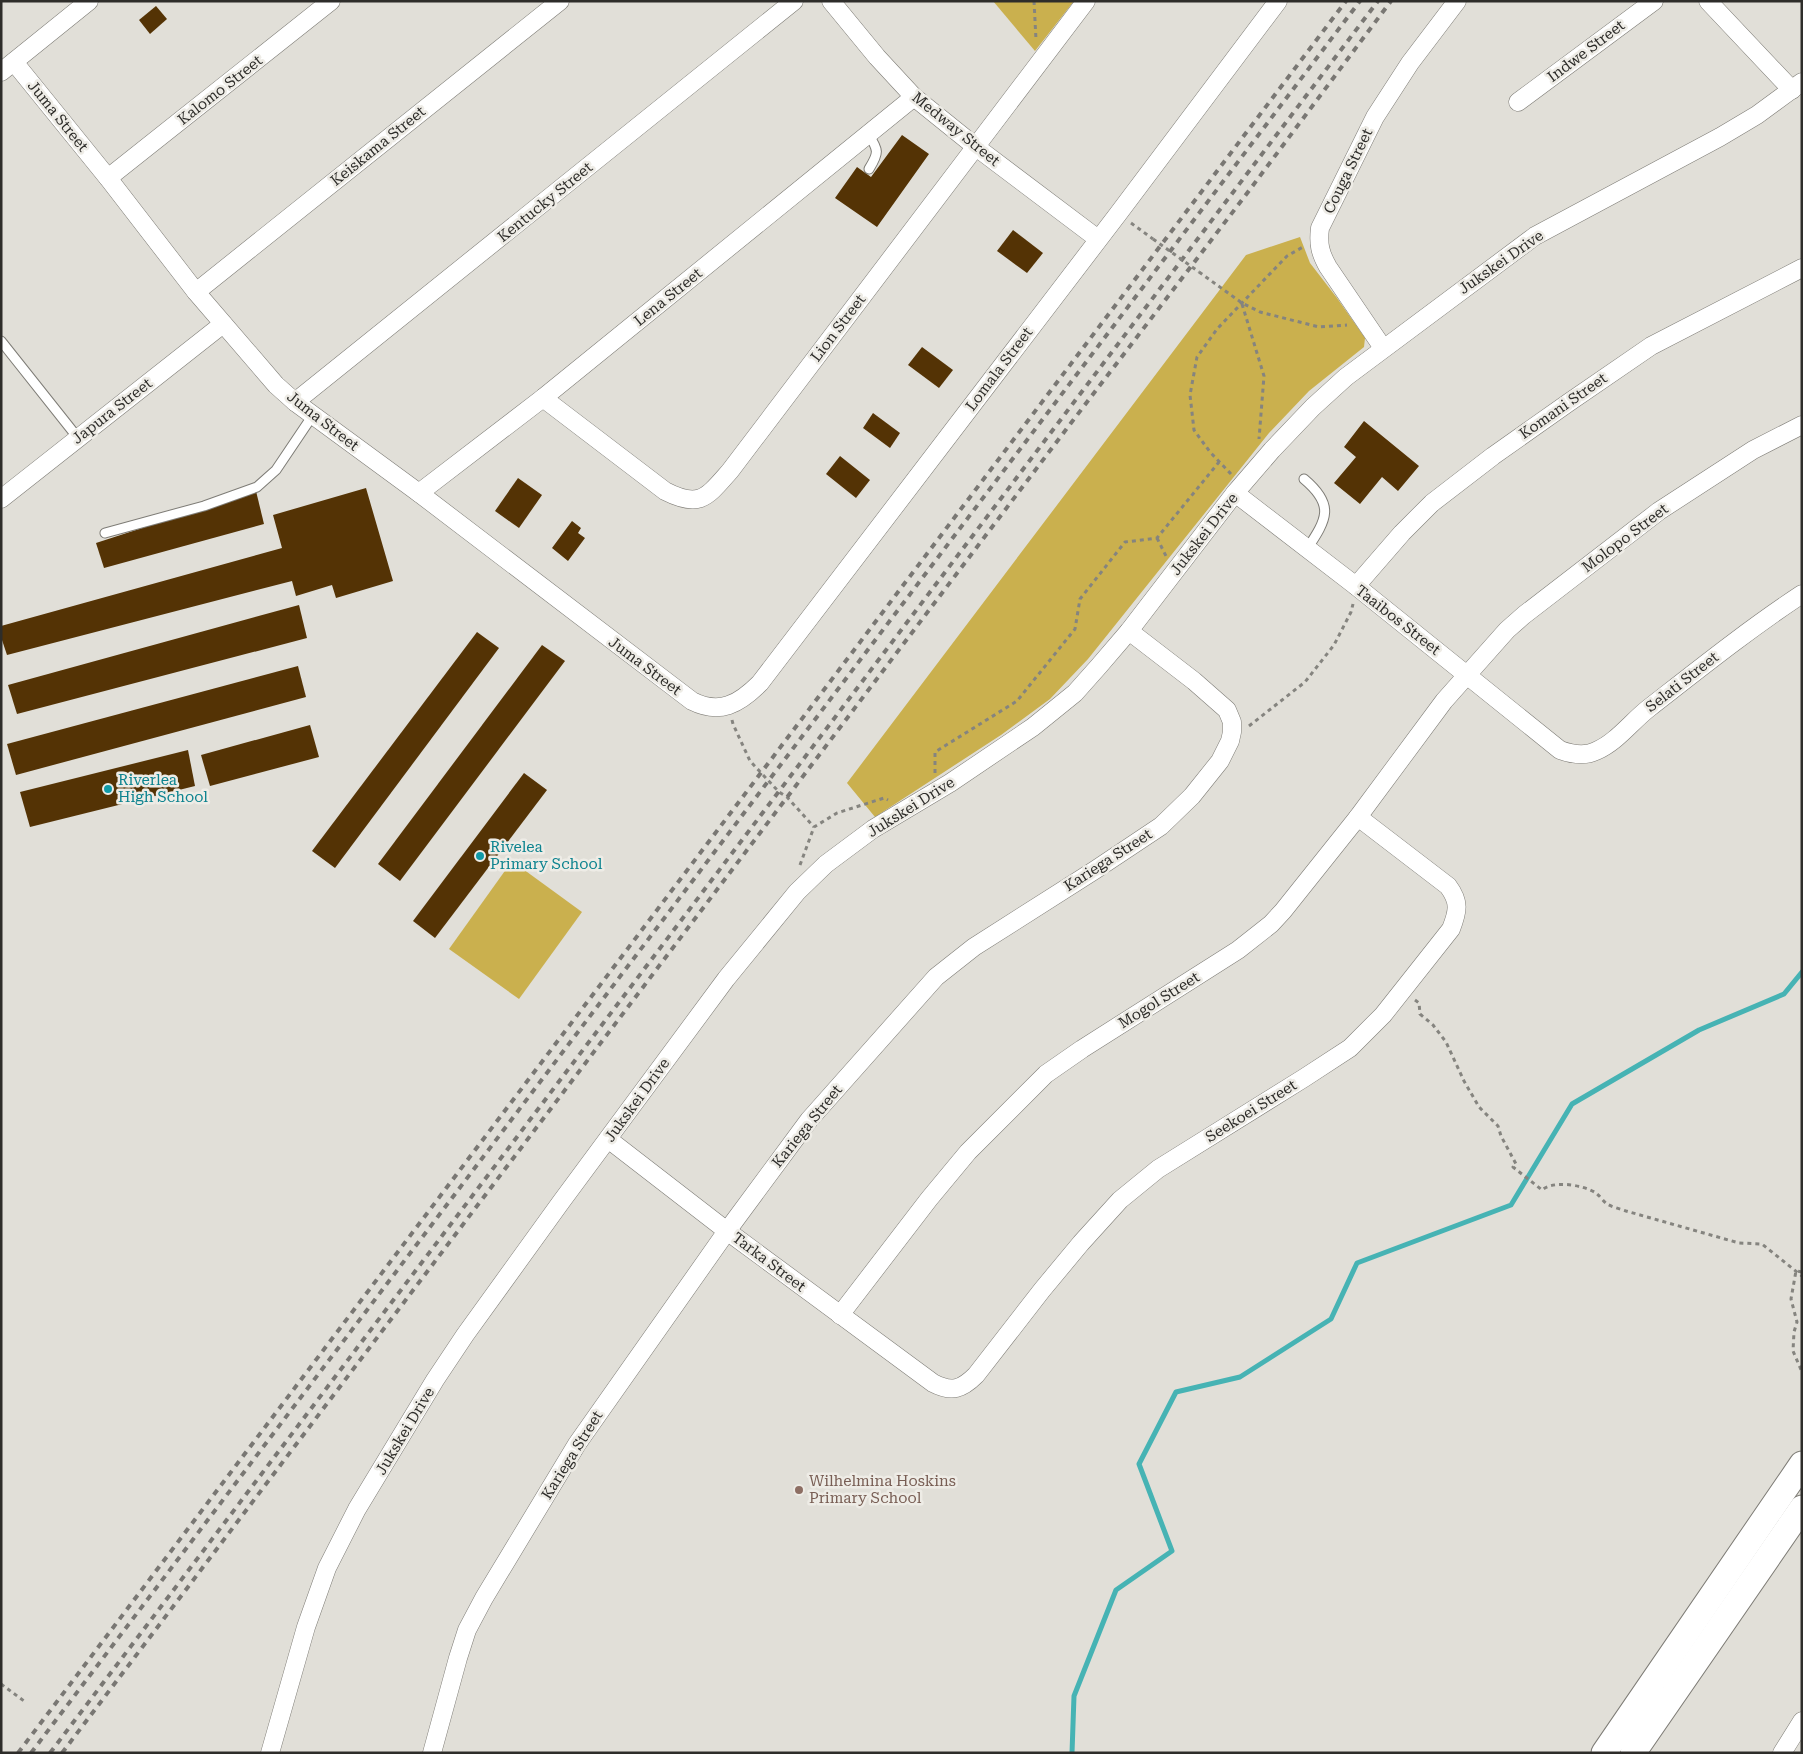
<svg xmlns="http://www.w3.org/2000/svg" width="1803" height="1754" font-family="'Roboto Serif',serif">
<rect width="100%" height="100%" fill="#e1dfd8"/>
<!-- green -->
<g fill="#cab04e">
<path d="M993 1H1074L1035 51Z"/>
<path d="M1300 237 1310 263 1337 298 1365 338 1364 347 1309 391 1269 433 1088 659 1050 699 1001 735 875 817 847 783 1246 255Z"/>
<path d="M512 861 582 912 519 999 449 949Z"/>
</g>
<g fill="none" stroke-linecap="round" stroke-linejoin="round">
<!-- stream -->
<path stroke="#46b3b4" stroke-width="5" d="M1072 1753 1074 1696 1116 1590 1172 1551 1139 1464 1176 1392 1240 1377 1331 1319 1357 1263 1511 1205 1572 1104 1699 1030 1784 994 1802 972"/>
</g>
<!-- building -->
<g fill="#543305">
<path d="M156 6 167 19 150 34 139 20Z"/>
<path d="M902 135 929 154 877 227 835 198 857 167 871 177Z"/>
<path d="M1013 230 1043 253 1027 273 997 251Z"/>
<path d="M922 347 953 370 939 388 908 365Z"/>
<path d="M873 413 900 433 890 448 863 428Z"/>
<path d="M1364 421 1419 466 1398 491 1382 477 1360 504 1334 483 1356 457 1344 447Z"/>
<path d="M840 456 870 480 856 498 826 474Z"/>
<path d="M518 478 542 495 519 528 495 511Z"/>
<path d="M366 488 393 581 336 598 332 585 296 596 292 581 7 655 1 637V626L282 548 273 515Z"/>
<path d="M256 491 264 524 104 568 96 543Z"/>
<path d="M572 521 581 528 578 533 585 538 568 561 552 548Z"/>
<path d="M299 605 307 638 17 714 8 685Z"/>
<path d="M477 632 499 648 335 868 312 851Z"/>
<path d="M542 645 565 661 400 881 378 864Z"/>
<path d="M298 666 306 697 16 775 7 744Z"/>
<path d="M310 725 319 757 210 786 201 755Z"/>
<path d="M188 750 195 786 30 827 20 792Z"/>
<path d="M524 773 547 790 435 938 413 921Z"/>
</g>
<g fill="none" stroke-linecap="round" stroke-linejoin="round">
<!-- lane casing -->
<g stroke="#7e7c76" stroke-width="11">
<g id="lane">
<path d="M868 134C879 150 879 153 869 169"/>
<path d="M1 341 78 438"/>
<path d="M1304 479C1335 505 1327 519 1307 549"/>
<path d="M105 533 204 506 257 487 276 470 313 415"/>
</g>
</g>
<!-- street casing -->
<g stroke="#7e7c76" stroke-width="19">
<g id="street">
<path d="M831 1 877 57 914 97 976 147 1098 239"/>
<path d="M1708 1 1792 90"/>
<path d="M14 62 108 178 196 292 276 385 295 402 419 493 692 701C720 715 739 704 760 683L1118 214 1278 1"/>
<path d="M1 72 89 1"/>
<path d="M1518 102 1654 1"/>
<path d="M108 178 331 1"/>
<path d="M196 292 560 1"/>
<path d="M1383 348 1328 267C1320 253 1318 244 1320 228L1375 117 1410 63 1457 1"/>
<path d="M543 398 665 491C700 509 707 497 730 471L1086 1"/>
<path d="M295 402 794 1"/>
<path d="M419 493 543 398 914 97"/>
<path d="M1235 493 1356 586 1560 750C1571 754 1584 757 1596 751 1617 742 1632 721 1649 708 1699 669 1749 629 1802 594"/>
<path d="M1 499 223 324"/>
<path d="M1356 586 1402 533 1432 503 1493 456 1568 403 1651 346 1802 268"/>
<path d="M608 1139 727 1231 933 1383C952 1393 962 1389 976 1375L1042 1290 1081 1243 1120 1200 1158 1169 1304 1078 1350 1048 1383 1015 1451 929C1458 911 1460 902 1448 886L1358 817"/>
<path d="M840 1315 929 1199 968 1152 1046 1074 1082 1049 1238 950 1271 924 1283 911 1358 817 1444 701 1507 630 1524 615 1659 511 1753 450 1802 425"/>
<path d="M270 1753 306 1627 327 1568 357 1509 435 1380 465 1335 561 1202 726 979 797 892 826 864 873 829 950 783 1033 727 1075 693 1099 666 1129 631 1235 493 1272 450 1313 407 1346 377 1535 236 1720 137 1757 115 1802 82"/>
<path d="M432 1753 458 1658 467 1630 484 1598 577 1444 727 1231 809 1120 936 977 974 947 1095 870 1161 826 1192 796 1220 761 1230 741 1232 732V722L1227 710 1194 681 1129 631"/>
<path d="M1782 1753 1802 1721"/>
</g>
</g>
<!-- secondary casing -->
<g stroke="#7e7c76" stroke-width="27">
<g id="secondary">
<path d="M1604 1753 1802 1464"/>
<path d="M1633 1753 1802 1508"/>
</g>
</g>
<!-- path -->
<g stroke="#85847f" stroke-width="3" stroke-dasharray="4 4" stroke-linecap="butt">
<path d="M1034 1 1036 40"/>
<path d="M1131 223 1153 239"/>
<path d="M1199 272 1242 303 1260 312 1319 327 1347 325"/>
<path d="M1242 304 1264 376 1259 439"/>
<path d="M1231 474 1210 452 1194 430 1190 395 1197 357 1217 329 1287 256 1303 247"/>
<path d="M1157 538 1166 556"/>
<path d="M732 720 733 724 750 761 779 792 787 797 814 827"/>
<path d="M1249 726 1305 682 1334 645 1351 612 1353 604"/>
<path d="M935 773V752L1017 701 1075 629 1080 599 1125 542 1157 538 1219 462"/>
<path d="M800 865 814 827 837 813 884 798 888 800"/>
<path d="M1415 1000 1419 1003 1420 1014 1433 1025 1446 1042 1464 1081 1479 1107 1498 1126 1501 1136 1516 1164 1513 1167 1542 1190C1553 1180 1584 1185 1596 1193 1600 1196 1603 1201 1607 1204 1612 1207 1620 1209 1626 1211L1739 1243 1762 1244 1802 1276"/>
<path d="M1802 1272 1796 1271 1791 1299 1797 1322 1794 1332 1793 1351 1802 1372"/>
<path d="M1 1684 24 1701"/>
</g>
<!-- lane -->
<use href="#lane" stroke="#fff" stroke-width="9"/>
<!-- street -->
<use href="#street" stroke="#fff" stroke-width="18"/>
<!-- secondary -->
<use href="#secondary" stroke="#fff" stroke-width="25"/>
<!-- rail -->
<g stroke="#797773" stroke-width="4" stroke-dasharray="6 6" stroke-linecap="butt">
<path d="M18 1753 1346 1"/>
<path d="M31 1753 1360 1"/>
<path d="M50 1753 1378 1"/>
<path d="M62 1753 1071 423 1245 196 1391 1"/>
</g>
<!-- path-bridge -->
<path stroke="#85847f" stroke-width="3" stroke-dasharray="4 4" stroke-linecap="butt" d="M1153 239 1199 272"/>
</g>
<!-- markers -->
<g fill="#0f9aa8" stroke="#eeece6" stroke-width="2">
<circle cx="108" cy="789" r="5"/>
<circle cx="480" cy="856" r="5"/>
</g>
<circle fill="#8d6e63" stroke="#eeece6" stroke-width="2" cx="799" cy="1490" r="5"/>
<g text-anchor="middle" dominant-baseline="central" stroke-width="5" stroke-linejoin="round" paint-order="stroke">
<!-- street labels -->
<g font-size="15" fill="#2e2d2a" stroke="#eeece6">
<text transform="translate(1586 51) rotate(-37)">Indwe Street</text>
<text transform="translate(220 90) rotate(-38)">Kalomo Street</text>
<text transform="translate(58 116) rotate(51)">Juma Street</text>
<text transform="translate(956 129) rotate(39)">Medway Street</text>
<text transform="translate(378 146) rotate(-39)">Keiskama Street</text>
<text transform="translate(1348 171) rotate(-64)">Couga Street</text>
<text transform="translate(545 202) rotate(-39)">Kentucky Street</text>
<text transform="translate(1501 262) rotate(-35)">Jukskei Drive</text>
<text transform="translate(668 297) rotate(-39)">Lena Street</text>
<text transform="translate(838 328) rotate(-53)">Lion Street</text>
<text transform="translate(999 369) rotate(-53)">Lomala Street</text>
<text transform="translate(1563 406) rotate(-35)">Komani Street</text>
<text transform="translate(112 411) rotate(-38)">Japura Street</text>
<text transform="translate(323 421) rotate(38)">Juma Street</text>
<text transform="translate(1204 534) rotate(-52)">Jukskei Drive</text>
<text transform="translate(1625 538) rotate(-37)">Molopo Street</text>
<text transform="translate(1398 620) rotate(38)">Taaibos Street</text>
<text transform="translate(645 666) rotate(37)">Juma Street</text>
<text transform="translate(1682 682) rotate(-38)">Selati Street</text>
<text transform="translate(911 807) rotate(-32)">Jukskei Drive</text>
<text transform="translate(1108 860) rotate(-33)">Kariega Street</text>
<text transform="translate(1159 1000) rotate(-32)">Mogol Street</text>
<text transform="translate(637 1100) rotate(-54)">Jukskei Drive</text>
<text transform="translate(1251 1111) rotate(-32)">Seekoei Street</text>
<text transform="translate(807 1126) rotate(-51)">Kariega Street</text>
<text transform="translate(769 1262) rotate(37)">Tarka Street</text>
<text transform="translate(405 1431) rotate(-59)">Jukskei Drive</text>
<text transform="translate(572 1455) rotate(-58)">Kariega Street</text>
</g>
<!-- culture labels -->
<g font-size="15" fill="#0d838f" stroke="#eeece6" text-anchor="start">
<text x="118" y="780">Riverlea<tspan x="118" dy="17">High School</tspan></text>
<text x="490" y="847">Rivelea<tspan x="490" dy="17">Primary School</tspan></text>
</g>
<!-- education labels -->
<g font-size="15" fill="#785e54" stroke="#eeece6" text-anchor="start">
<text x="809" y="1481">Wilhelmina Hoskins<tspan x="809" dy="17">Primary School</tspan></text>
</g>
</g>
<!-- border -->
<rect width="1803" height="1754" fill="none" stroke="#2e2d2a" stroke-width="5"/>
</svg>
